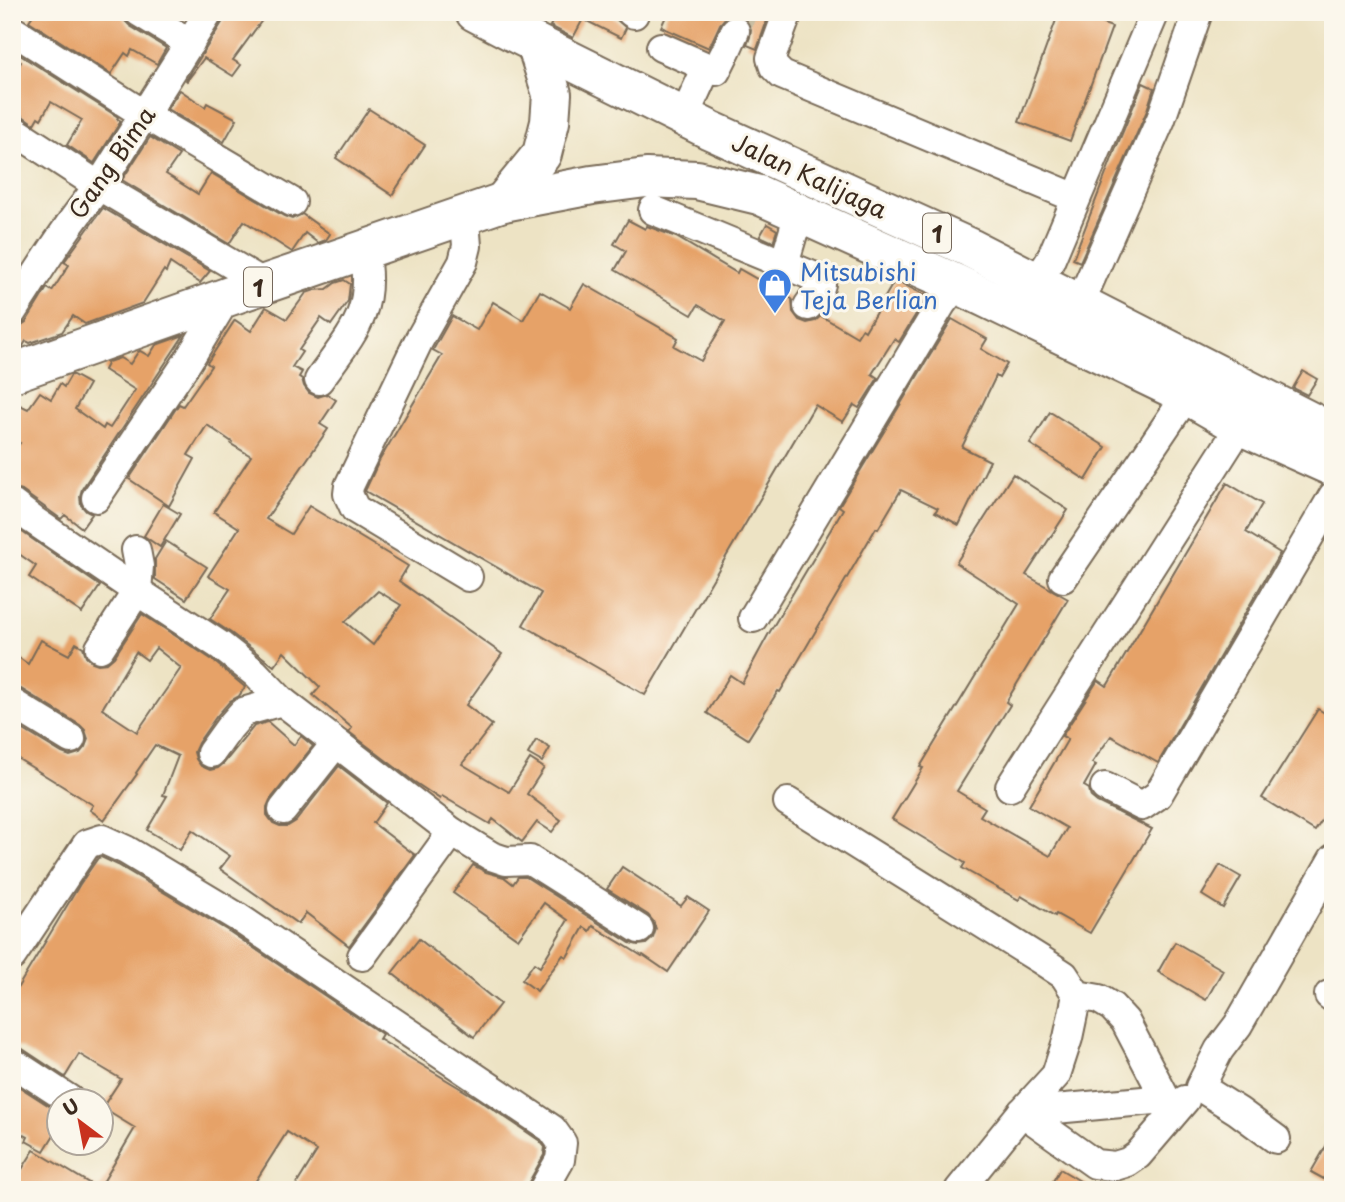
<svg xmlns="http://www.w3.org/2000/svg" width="1345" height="1202" font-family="'Playpen Sans',sans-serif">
<rect width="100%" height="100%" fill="#fbf7ec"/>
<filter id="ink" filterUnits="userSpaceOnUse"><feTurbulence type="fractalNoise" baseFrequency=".0143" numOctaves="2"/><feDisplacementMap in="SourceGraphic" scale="14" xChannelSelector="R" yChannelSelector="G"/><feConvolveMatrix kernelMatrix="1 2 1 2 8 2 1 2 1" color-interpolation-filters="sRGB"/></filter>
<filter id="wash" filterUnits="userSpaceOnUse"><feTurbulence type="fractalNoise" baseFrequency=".00686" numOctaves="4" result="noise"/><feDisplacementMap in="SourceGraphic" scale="28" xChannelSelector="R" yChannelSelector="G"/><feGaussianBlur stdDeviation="1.57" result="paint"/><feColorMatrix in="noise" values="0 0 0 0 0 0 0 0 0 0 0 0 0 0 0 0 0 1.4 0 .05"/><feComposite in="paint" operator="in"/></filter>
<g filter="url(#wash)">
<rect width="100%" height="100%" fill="#ede3c4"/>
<g id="blocks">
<!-- building -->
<g fill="#e6a268" fill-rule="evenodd">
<path d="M35 12H122L125 21 130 26 166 48 157 64 132 50 129 56 125 53 111 74 29 21Z"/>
<path d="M226 12H268L233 60 241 65 233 76 204 58 187 81 186 80 223 21Z"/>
<path d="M558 12H602L616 19 626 28 621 38 583 19 573 38 550 26Z"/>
<path d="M668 12H770L757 49 747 45 750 37 751 29 748 21 741 16 733 15 725 18 720 24 709 48 661 27Z"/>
<path d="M1059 12H1070L1112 27 1070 141 1019 122Z"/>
<path d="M12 50 118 117 117 119 121 121 94 163 67 145 82 120 51 102 41 119 38 117 34 124 21 115 12 112V77L21 62 12 56Z"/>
<path d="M1143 83 1154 88 1146 113 1080 262 1073 259 1116 148Z"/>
<path d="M180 90 205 107 207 103 237 119 224 142 167 109Z"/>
<path d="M369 109 425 145 392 195 336 158Z"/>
<path d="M150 137 179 155 166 174 198 194 211 173 284 216 292 219 302 214 330 234 326 240 318 243 305 233 292 252 244 221 229 244 122 180Z"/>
<path d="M103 208 210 271 200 283 170 263 166 272 164 270 143 303 85 324 73 316 62 332 30 343 26 341 23 346 12 350V328L20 326 26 322 47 288 52 291 69 265 64 262Z"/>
<path d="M628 220 645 229 647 226 676 237 737 273 739 269 792 299 793 312 799 320 807 323 815 321 821 316 857 337 862 329 865 331 895 280 927 296 899 342 894 339 872 374 878 378 859 408 854 405 843 422 815 405 645 695 523 625 541 593 365 491 379 461 442 355 433 350 452 316 477 330 493 302 523 320 540 291 570 308 584 284 678 338 674 346 701 361 725 321 698 305 692 315 615 270 626 251 614 244Z"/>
<path d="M767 224 777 230 773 242 760 236Z"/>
<path d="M344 280 350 284 348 301 331 325 321 318 299 350 302 352 292 367 302 372 299 377 302 379 304 386 309 393 318 397 327 394 336 400 320 424 328 429 266 519 291 534 309 506 408 566 399 581 502 654 466 705 492 725 462 764 509 792 530 759 544 768 527 794 561 820 552 832 537 822 522 842 493 819 490 824 442 796 440 799 413 781 349 732 352 728 313 695 320 687 284 652 274 666 231 633 210 619 230 589 208 576 239 528 214 512 251 456 231 444 232 442 207 425 188 455 195 459 169 506 129 479 179 404 183 406 211 366 207 363 235 320 251 331 266 307 287 319 306 293 315 290 327 289 335 283ZM378 591 401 605 373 645 345 622Z"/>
<path d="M952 319 987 339 981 349 1007 364 999 378 996 376 962 447 990 461 959 525 935 512 938 508 901 490 878 529 876 528 780 692 778 691 748 739 707 713 730 675 742 683 768 635 843 509 839 506Z"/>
<path d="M184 335 82 489 80 496 81 505 86 511 92 514 82 528 65 515 61 519 22 491 12 488V453L20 443 12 439V417L20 405 28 409 40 392 51 399 60 384 64 387 71 375H73L89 384 75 409 103 429 105 425 110 428 135 390 104 370 108 362 120 358 130 364 138 352 140 351 149 356 156 345Z"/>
<path d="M1303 371 1317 379 1307 395 1293 388Z"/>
<path d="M1050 412 1106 447 1086 480 1030 444Z"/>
<path d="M1013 474 1068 510 1026 575 1068 599 1006 702 1010 705 957 791 985 808 980 816 1050 856 1067 828 1029 806 1068 739 1062 736 1098 680 1107 686 1227 483 1262 504 1246 532 1280 553 1158 763 1111 736 1092 763 1096 765 1084 786 1089 789 1091 797 1097 802 1152 829 1090 933 1056 914 1055 916 1021 896 1019 900 962 868 965 863 892 819 923 768 920 767 1019 604 956 563Z"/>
<path d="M163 504 180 514 160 547 144 536Z"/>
<path d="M12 525 100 586 82 613 29 577 36 566 12 549Z"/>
<path d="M166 541 207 567 186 599 155 579V559Z"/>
<path d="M142 614 211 659 245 687 239 696 230 701 216 717 198 743 194 752 196 759 201 766 210 770 218 768 224 763 254 726 268 722 294 745 301 736 313 746 270 800 267 807V815L273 823 280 826H288L296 821 339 766 387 803 373 823 415 855 349 946 306 913 298 924 220 869 230 856 192 830 180 850 147 830 167 796 163 795 178 756 155 745 136 773 137 774 104 820 90 810 93 805 12 755V723L62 753 70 756 80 753 85 747 88 739 85 730 80 725 21 689 12 686V653L28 664 41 640 69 655 76 643 83 647 86 656 92 662 98 664 107 663 114 657ZM156 648 181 668 137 732 102 709 136 652 147 660Z"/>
<path d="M1318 709 1333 718V803L1315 831 1262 798Z"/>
<path d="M536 740 550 748 542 762 528 754Z"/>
<path d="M101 857 118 865 230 932 382 1034 379 1039 478 1099 540 1141 545 1147 544 1155 529 1182 526 1190H293L317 1151 287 1132 250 1190H27L14 1182 34 1150 99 1189 135 1128 102 1108 121 1079 79 1054 65 1077 21 1048 12 1045V997L80 884 98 858Z"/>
<path d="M473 865 486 872 504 877 513 884 518 877H526L630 943 638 945 646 944 653 938 656 929 653 921 648 915 607 889 622 867 681 906 688 897 709 911 668 972 643 955 642 956 593 926 590 931 584 927 567 957 563 955 537 991 522 980 534 963 540 967 568 920 544 903 518 939 453 893Z"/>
<path d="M1220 865 1241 877 1223 908 1202 895Z"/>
<path d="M419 939 500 1004 474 1037 392 973Z"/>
<path d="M1175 942 1223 970 1206 1000 1158 972Z"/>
<path d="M12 1082 60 1113V1125L44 1151 26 1141 28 1137 12 1128Z"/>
<path d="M1333 1134V1184L1311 1172Z"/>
<path d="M1060 1169 1095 1190H1048Z"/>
</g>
</g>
</g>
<g filter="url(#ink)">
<use href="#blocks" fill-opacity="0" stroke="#796b58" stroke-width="2"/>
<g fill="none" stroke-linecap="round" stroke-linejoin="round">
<!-- minor-tunnel -->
<path stroke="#c9bea3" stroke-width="28" stroke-dasharray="28 14" stroke-linecap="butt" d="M735 31 743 12"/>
<!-- minor casing -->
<g stroke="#796b58" stroke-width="32">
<g id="minor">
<path d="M139 12 190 43"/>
<path d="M631 12 634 14"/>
<path d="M788 12 771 58 774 67 782 75 1076 198"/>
<path d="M12 30 145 115 292 202"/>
<path d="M519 35 530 12"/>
<path d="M661 47 716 71 724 55"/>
<path d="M726 51 735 31"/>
<path d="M684 117 707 67"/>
<path d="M12 129 99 186 265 284"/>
<path d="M653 210 815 277 821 284 819 290 808 306"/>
<path d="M462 215 466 233 467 246 463 262 418 342 349 486 348 494 355 509 468 577"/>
<path d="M784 264 799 213"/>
<path d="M1036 282 1050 261 1155 12"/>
<path d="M1079 305 1161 119 1198 12"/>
<path d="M12 312C40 269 66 226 99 186L209 12"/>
<path d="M319 380C353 332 376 312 364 250"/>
<path d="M96 498 188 361 227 297"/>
<path d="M12 504 33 520 137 591 221 646 255 673 282 701 452 832 491 856 506 861 530 860 639 929"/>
<path d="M1063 578 1187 395"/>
<path d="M753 618 942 303 957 284"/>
<path d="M100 648 137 591 139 566 136 550"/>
<path d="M12 703 71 739"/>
<path d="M211 753 229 728 243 712 282 701"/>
<path d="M1010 787 1234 436 1239 425"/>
<path d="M1105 787 1142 806 1158 795 1333 496"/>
<path d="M788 802 1041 960 1064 975 1077 995 1099 999 1112 1007 1125 1021 1173 1113"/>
<path d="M283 810 336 743"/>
<path d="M12 956 87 844 102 839 126 850 239 918 552 1129 562 1143 560 1160 543 1190"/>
<path d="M362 956 452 832"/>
<path d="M1329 995 1333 998"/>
<path d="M12 1062 70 1100"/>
<path d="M1022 1112 1095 1164 1115 1166 1128 1162 1138 1155 1185 1100"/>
<path d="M1022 1112 1165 1099"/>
<path d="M1276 1139 1238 1111 1200 1087 1219 1050 1238 1025 1333 859"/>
<path d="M959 1190 1022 1112 1056 1075 1068 1038 1077 995"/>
</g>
</g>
<!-- highway casing -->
<g stroke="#796b58" stroke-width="42">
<g id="highway">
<path d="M475 12 519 35 710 130 970 248 1333 433"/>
<path d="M503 202 542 154 550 122 552 94 536 44"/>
<path d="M12 373 227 297 503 202 592 185 646 178 697 180 759 195 957 284 1187 395 1239 425 1333 467"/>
</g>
</g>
<!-- minor -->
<use href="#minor" stroke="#fff" stroke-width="28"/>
<!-- highway -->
<use href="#highway" stroke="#fff" stroke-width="38"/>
</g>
</g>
<!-- icons -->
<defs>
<g id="shop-pin" transform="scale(1.75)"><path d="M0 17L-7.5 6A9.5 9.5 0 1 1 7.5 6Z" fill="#3f7fe0" stroke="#fbf7ec"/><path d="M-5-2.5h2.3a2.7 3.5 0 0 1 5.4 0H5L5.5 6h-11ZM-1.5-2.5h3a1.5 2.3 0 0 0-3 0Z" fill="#fff"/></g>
</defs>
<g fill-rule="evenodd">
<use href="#shop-pin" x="775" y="285"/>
</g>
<g text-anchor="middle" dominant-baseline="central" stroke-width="6" stroke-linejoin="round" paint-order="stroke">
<!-- shield labels -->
<g fill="#fbf7ec" stroke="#75685c" stroke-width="2">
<rect x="923" y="213.5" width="28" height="39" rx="5"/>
<rect x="244" y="267.5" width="28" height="39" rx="5"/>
</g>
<g font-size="23" font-weight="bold" fill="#3b2a1e">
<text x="937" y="233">1</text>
<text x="258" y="287">1</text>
</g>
<!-- street labels -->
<g font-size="24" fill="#3b2a1e" stroke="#fbf7ec">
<text transform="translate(111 162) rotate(-55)">Gang Bima</text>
<text transform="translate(810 175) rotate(25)">Jalan Kalijaga</text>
</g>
<!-- shop labels -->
<g font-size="24" fill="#366cbe" stroke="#fbf7ec" text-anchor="start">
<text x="800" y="271">Mitsubishi<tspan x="800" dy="28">Teja Berlian</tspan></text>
</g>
</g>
<!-- margin -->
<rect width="1345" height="1202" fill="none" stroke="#fbf7ec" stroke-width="42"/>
<!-- north arrow -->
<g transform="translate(80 1122) rotate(328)"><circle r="33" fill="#fbf7ec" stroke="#aea59a" stroke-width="2"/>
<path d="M0-5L12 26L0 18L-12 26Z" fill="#c8321e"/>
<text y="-10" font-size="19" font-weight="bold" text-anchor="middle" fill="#3b2a1e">U</text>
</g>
</svg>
